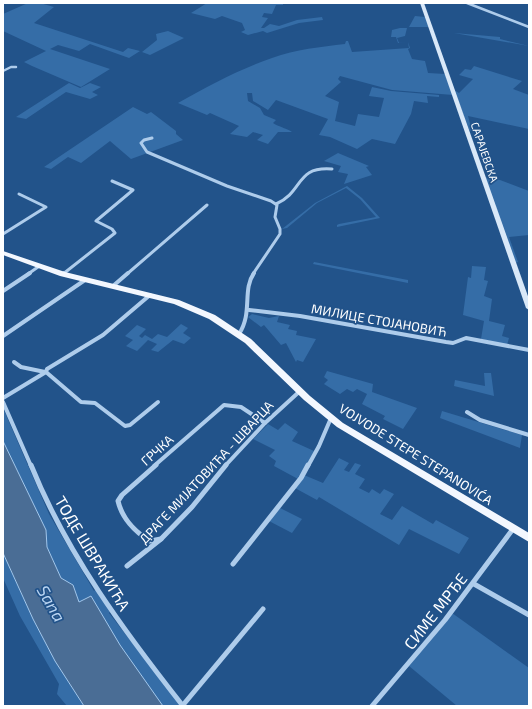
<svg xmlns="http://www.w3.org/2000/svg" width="532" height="709" font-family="'Exo 2',sans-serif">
<rect width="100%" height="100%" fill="#22538a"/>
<!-- green -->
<g fill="#356da7">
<path d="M28 3H40L54 7 34 23 123 52 128 48 140 51 129 58 90 44 79 51 58 45 50 49 110 69 81 87 32 66 24 62 46 51 3 31V14Z"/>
<path d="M207 3H283V5H276L272 14 264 13 262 17 268 18 261 28H264L270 24 279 26 297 20 322 17 323 20 299 23 267 33 263 31 248 35 241 32 245 30 242 23 222 16 215 19 191 13Z"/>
<path d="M415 16 425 17 429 27H409Z"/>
<path d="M400 28H407L405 36 397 38 399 43 408 42 410 48 408 49 412 59 425 61 428 73 445 74 453 95 392 90 340 76 338 79 341 82 325 96 339 102 335 121 355 126 358 114 379 117 384 98 369 96 372 87 391 91 439 95V97L427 96 428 103 414 101 411 114 395 144 372 139 357 149 330 137 319 135 328 119 276 100 268 110 253 101 252 93H247L248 101 260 108 264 115 276 120 273 123C279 127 289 129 292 132H278L268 144 257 140 263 135 253 132 247 137 230 134 239 126 210 113 207 115 178 103C208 86 240 69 272 58 296 49 321 47 345 44L346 41H348L352 52 409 48 408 42 398 43 396 37H391L392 30Z"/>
<path d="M168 31 184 38 150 55 142 52 157 40 156 34Z"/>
<path d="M454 33 500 37V39L529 46Z"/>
<path d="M474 66 522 81 513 89 529 95V129L468 116 472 131 469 130 454 90 459 93 473 79 459 75 465 69 471 70Z"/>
<path d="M69 83 80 88 90 83 101 87 92 92 98 95 90 99 66 92 26 119 16 117Z"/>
<path d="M133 107 147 114 151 112 176 131V134L183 140 131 159 110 141 81 163 68 157 51 169 44 167Z"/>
<path d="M338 153 369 166 366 167 372 175 344 184 348 174 338 172 341 166 324 161Z"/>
<path d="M485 177 500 180 529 191V235L509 237 518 262 515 263Z"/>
<path d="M347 186 362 198 380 218 337 227V225L339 224 376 217 360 199 346 188 317 203 287 228 282 229 315 203Z"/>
<path d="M314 262 408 280V283L313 264Z"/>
<path d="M472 266 486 267 484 280 488 281 484 296 492 299 489 321 505 325 502 336 509 338 507 345 481 339 484 321 463 315 468 277 471 278Z"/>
<path d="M252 314 269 318 279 316 277 322 290 325 288 329 297 331 296 335 316 339 303 362 297 360 296 362 286 343 281 345 264 325 261 327 248 317Z"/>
<path d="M181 324 188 328 183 333 191 338 184 344 173 340 158 352 151 350 157 344 148 340 137 351 126 346 133 340 125 336 137 325 146 329 139 336 142 338 145 335 152 339 158 334 167 337Z"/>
<path d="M327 371 373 384 372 392 417 408 403 429 383 419 385 416 362 404 367 394 357 389 353 392 347 389 340 394 324 384 328 380 324 377Z"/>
<path d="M484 373H491L494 396 454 386 455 380 485 386Z"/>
<path d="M3 408 49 514 94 591 97 588 113 609 109 613 181 706H158L99 621 91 596 79 602 73 585 61 578 47 547 45 528 3 441Z"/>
<path d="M442 411 522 435 520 448 440 418Z"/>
<path d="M285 423 298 432 292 441 314 451 304 475 323 483 339 458 349 463 344 470 349 472 355 463 361 465 355 474 365 479 359 488 369 493 372 489 380 494 384 489 394 494 380 514 392 520 402 506 433 524 436 520 469 538 459 554 409 529 399 545 319 497 317 500 293 487 298 479 274 466 276 461 269 456 275 450 253 439 268 424 278 430Z"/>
<path d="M280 508 302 519 292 533 269 521Z"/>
<path d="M3 553C26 606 51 658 84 706H67L57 694 59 684 20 616 3 578Z"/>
<path d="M452 613 529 668V706H457L409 666Z"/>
</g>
<!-- water -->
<path fill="#4a6d95" stroke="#a2c7ec" d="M3 441 46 530 47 547 61 578 73 585 79 602 91 596 120 645 163 706H84L55 661 33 619 3 553Z"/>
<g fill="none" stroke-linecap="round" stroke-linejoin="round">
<!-- street-far3 -->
<g stroke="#aecceb" stroke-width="2.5">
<path d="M467 3 529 27"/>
<path d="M3 71 11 67H16"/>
</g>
<!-- street-far2 -->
<g stroke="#aecceb" stroke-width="3">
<path d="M152 138 144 140 141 143 147 152 227 186 271 201 277 205 275 217 280 229V234L253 274"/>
<path d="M276 204C304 192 295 166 332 169"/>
<path d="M3 234 46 207 19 194"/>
<path d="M28 274 38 267"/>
<path d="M63 274 115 233 112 229 96 221 133 190 112 181"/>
<path d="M127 274 207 205"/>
</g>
<!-- street-far1 -->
<g stroke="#aecceb" stroke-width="4">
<path d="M63 274 64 273"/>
<path d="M113 286 128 273"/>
<path d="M3 291 30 273"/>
<path d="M150 295 103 335 47 369 46 372 81 402 95 403 125 426 130 425 158 402"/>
<path d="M249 310 300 316 446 342 453 343 466 338 529 350"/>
<path d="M239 334C253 313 242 290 254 273"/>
<path d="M3 336 85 280"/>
<path d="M14 362 21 367 45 372"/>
<path d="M3 398 46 372"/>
<path d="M3 402 31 466"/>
<path d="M467 412 480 420 529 435"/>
<path d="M154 466 224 405 241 407 265 423"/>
<path d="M225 466 265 423 300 391"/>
<path d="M308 466 319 446 331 418"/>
</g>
<!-- street -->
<g stroke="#aecceb" stroke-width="5">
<path d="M31 465C67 554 124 631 183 706"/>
<path d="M156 465 122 495 118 501C122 518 135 532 150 541L161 539"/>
<path d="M233 564 301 478 308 465"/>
<path d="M127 566 161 539 192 507 226 465"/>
<path d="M474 584 529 615"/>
<path d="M183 705 263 609"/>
<path d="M372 706 445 620 513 529"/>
</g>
<!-- secondary -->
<path fill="#d9e8f8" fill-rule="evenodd" d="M420 3H424L529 299V310L526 308Z"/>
<!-- primary -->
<path fill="#f3f7fe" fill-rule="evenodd" d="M3 251 65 272 179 300 215 315 251 339 310 396 343 423 529 533V542L337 427 304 400 245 343 209 319 174 304 60 276 3 255Z"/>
</g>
<g text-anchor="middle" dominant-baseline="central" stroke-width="3.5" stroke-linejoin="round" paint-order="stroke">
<!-- far-street labels -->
<g font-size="11" fill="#fff" stroke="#22538a">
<text transform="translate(485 152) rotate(71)">САРАЈЕВСКА</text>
</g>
<!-- street labels -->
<g font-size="13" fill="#fff" stroke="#22538a">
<text transform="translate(379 320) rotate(10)">МИЛИЦЕ СТОЈАНОВИЋ</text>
<text transform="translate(157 450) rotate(-42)">ГРЧКА</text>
<text transform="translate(416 454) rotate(32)">VOJVODE STEPE STEPANOVIĆA</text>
<text transform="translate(206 472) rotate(-47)">ДРАГЕ МИЈАТОВИЋА - ШВАРЦА</text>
</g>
<!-- near-street labels -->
<g font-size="16" fill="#fff" stroke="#22538a">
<text transform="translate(93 553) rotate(59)">ТОДЕ ШВРАКИЋА</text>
<text transform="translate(435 611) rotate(-52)">СИМЕ МРЂЕ</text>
</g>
<!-- near-water labels -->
<g font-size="17" font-style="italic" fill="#bad5f2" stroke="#22538a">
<text transform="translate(52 603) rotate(60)">Sana</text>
</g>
</g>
<!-- border -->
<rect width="532" height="709" fill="none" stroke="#ffffff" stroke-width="8"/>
</svg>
